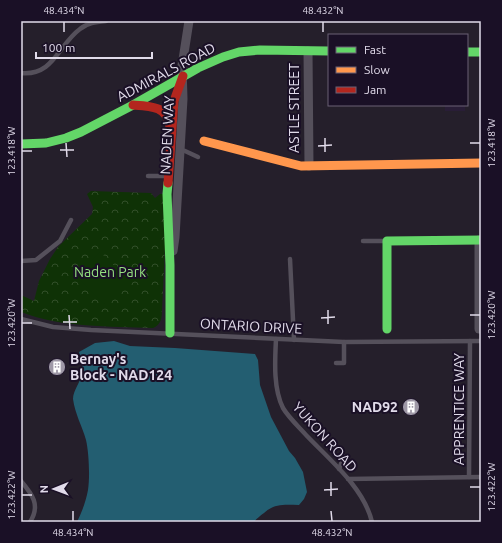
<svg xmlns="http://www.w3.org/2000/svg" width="502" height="543" font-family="Ubuntu,sans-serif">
<defs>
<pattern id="park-crowns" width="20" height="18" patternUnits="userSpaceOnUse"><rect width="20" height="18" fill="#0f3206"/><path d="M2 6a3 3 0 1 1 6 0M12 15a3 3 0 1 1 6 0" fill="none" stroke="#324f2a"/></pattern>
</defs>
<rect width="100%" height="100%" fill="#251f2b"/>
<!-- built -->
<rect fill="#291d37" x="445" y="105" width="20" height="6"/>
<!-- park -->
<path fill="url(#park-crowns)" d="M91 191 151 193 155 198 160 194H163L165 246 162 310C162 318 161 325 153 328 109 326 62 328 21 312V295L34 301 39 281 50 259 58 247 65 240 92 214 93 207 87 194Z"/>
<!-- pitch -->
<path fill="#0f3206" d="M100 252 128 279 104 304 76 276Z"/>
<!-- water -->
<path fill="#235e71" d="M114 341 130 346 175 348 255 354 258 360 260 385 271 417 289 451 295 458 303 472 307 492 304 499 299 505C285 505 275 503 264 513 260 516 257 518 254 522H77C82 512 86 501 88 490 90 477 89 453 86 440 82 426 75 414 73 399 73 390 81 382 82 373 83 366 81 358 79 352L95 343Z"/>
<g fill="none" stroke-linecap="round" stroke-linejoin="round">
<!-- lane -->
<g stroke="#55505b" stroke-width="4.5">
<path d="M21 73C54 76 58 45 80 29 87 23 96 22 106 21"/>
<path d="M179 150 185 151 198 157"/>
<path d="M148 176H167"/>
<path d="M363 241H386"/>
<path d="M290 259 294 340"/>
<path d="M21 261 36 260 60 241 71 220"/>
<path d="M21 319 53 327 91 330 344 342 481 341"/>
<path d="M276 339C275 360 273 388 283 408 289 418 299 427 307 436 330 460 364 488 372 522"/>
<path d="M336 363H344V342"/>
<path d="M339 469 344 456"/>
<path d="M469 477 470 341"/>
<path d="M348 479 481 477"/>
<path d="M21 481C32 494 41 505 30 522"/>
</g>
<!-- street -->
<g stroke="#55505b" stroke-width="9">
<path d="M308 51 309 166"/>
<path d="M173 251 175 237 183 99 182 66 189 21"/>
<path d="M479 329V240"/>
</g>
<!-- fast -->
<g stroke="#63d668" stroke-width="9">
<path d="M467 52H481"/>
<path d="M21 144 46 143 66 138 81 132 133 105 198 68 223 57 239 52 260 50 329 51"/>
<path d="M168 183 167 194 170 265V333"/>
<path d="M387 329V241L481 240"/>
</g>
<!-- slow -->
<path stroke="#ff974d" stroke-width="9" d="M204 141 301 166 481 163"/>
<!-- jam -->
<g stroke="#b3261e" stroke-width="9">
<path d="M133 105C150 106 168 106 170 127"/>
<path d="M168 183 174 101 183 76"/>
</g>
</g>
<!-- ticks -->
<path fill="none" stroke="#e1dbea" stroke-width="1.5" d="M64 22V32M323 22V32M325 138V152M66 143 67 157M470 143H480M318 146 332 145M60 150H74M22 151H32M328 310V324M69 315 70 329M470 315H480M321 318 335 317M63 322H77M22 323H32M331 482V496M470 487H480M324 490 338 489M22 495H32M73 511V521M331 511 332 521"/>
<!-- icons -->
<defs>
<g id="building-disc" transform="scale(0.9)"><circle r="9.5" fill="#9f99a7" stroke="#1a1026"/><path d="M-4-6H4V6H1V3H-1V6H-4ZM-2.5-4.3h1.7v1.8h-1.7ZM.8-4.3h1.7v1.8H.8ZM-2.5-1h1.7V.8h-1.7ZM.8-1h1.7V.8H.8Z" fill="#fff"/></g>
</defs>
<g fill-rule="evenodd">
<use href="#building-disc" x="57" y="367"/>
<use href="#building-disc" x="411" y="407"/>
</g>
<g text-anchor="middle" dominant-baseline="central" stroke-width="4" stroke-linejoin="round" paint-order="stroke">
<!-- street labels -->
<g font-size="14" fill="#e1dbea" stroke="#1a1026">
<text transform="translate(166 72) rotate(-28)">ADMIRALS ROAD</text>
<text transform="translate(294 108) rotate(-90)">ASTLE STREET</text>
<text transform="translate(167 135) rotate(-87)">NADEN WAY</text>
<text transform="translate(251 326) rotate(3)">ONTARIO DRIVE</text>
<text transform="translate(459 409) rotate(-90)">APPRENTICE WAY</text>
<text transform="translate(325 437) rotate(48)">YUKON ROAD</text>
</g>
<!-- park labels -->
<g font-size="14" fill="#95e180" stroke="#1a1026">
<text x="110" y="272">Naden Park</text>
</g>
<!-- poi labels -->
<g font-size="14" font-weight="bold" fill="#e1dbea" stroke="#1a1026" text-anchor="start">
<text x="70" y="359">Bernay's<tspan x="70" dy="16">Block - NAD124</tspan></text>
<text x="398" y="407" text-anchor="end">NAD92</text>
</g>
</g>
<!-- border -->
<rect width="502" height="543" fill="none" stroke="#1a1026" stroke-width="44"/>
<!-- legend -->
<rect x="328" y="34" width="140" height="72" fill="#1a1026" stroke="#6a6174"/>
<rect x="336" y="47" width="20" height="6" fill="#63d668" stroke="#6a6174"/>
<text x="364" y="54" font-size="12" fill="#e1dbea">Fast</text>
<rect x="336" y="67" width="20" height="6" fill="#ff974d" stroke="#6a6174"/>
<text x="364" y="74" font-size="12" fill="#e1dbea">Slow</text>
<rect x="336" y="87" width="20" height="6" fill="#b3261e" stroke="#6a6174"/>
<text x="364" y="94" font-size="12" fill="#e1dbea">Jam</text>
<!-- north arrow -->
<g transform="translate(54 489) rotate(269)" stroke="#1a1026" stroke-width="3" paint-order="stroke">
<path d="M0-3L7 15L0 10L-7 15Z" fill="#e1dbea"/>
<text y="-6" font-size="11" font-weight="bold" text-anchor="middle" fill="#e1dbea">N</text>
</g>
<!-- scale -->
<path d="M36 52v6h116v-6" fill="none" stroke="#e1dbea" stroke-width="2"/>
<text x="42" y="52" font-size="12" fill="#e1dbea" stroke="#1a1026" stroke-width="3" paint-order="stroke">100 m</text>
<rect x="22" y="22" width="458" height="499" fill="none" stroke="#e1dbea" stroke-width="1.5"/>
<g font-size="10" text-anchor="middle" fill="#e1dbea">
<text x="64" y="14">48.434°N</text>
<text x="323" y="14">48.432°N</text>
<text transform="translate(491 143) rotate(-90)" y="4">123.418°W</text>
<text transform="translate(11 151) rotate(-90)" y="4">123.418°W</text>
<text transform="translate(491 315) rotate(-90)" y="4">123.420°W</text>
<text transform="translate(11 323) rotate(-90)" y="4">123.420°W</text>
<text transform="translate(491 487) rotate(-90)" y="4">123.422°W</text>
<text transform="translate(11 495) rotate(-90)" y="4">123.422°W</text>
<text x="73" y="536">48.434°N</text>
<text x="332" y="536">48.432°N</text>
</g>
</svg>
